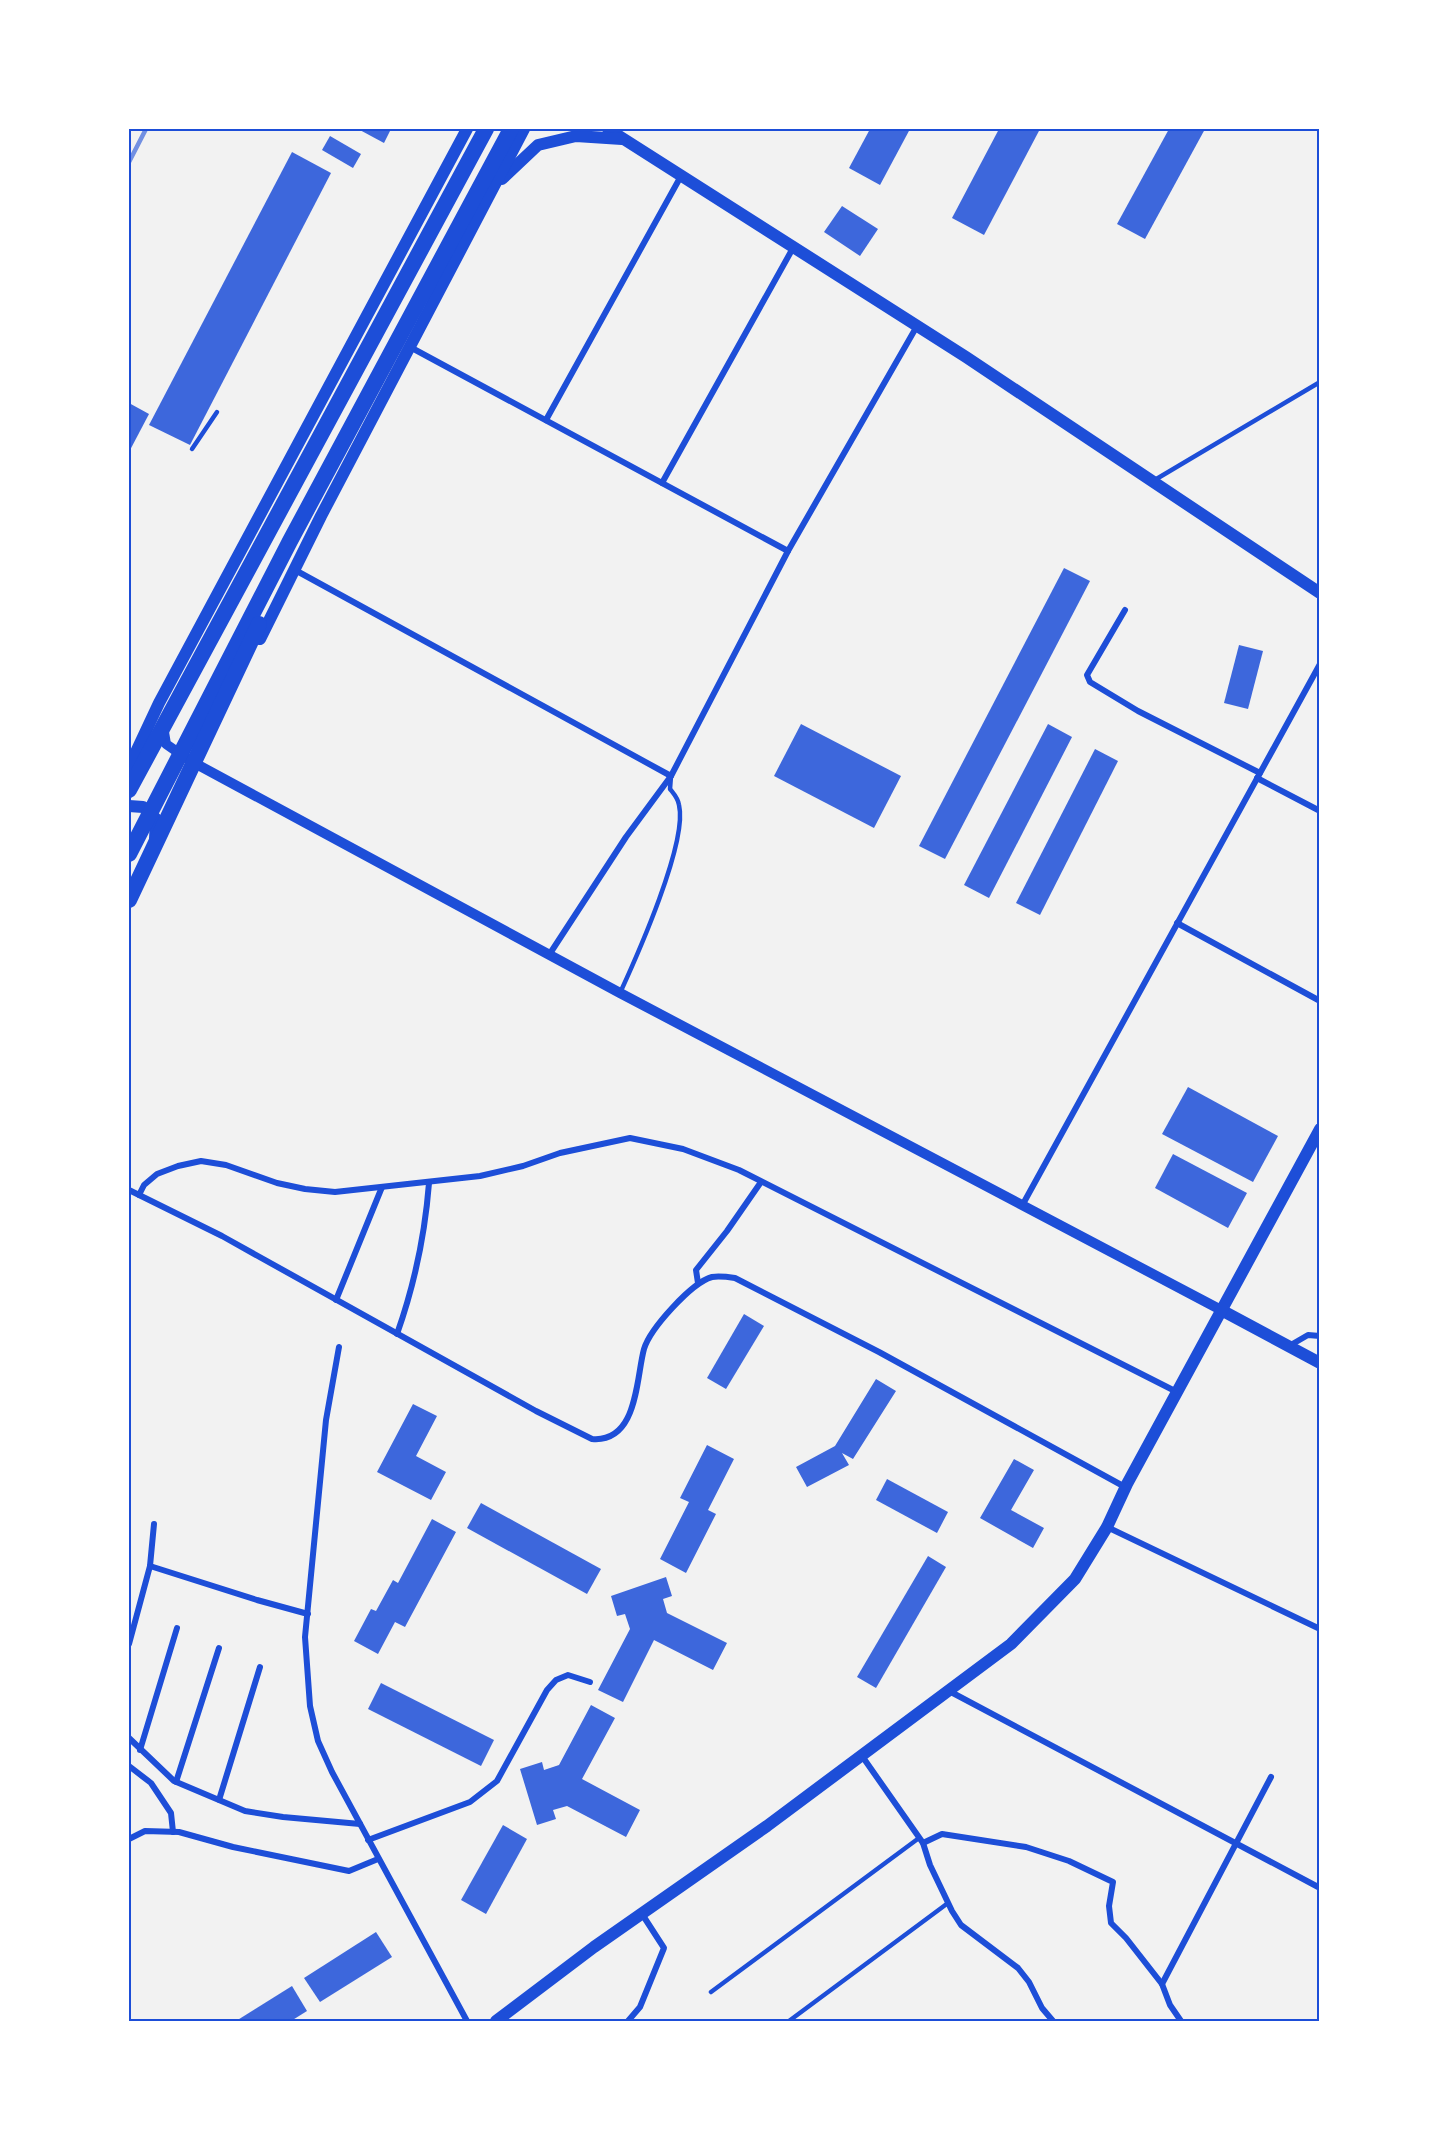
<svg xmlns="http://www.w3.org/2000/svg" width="1449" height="2150" font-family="'PT Sans Narrow',sans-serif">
<rect width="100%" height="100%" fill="#f2f2f2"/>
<!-- building -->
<g fill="#3d67dc">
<path d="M358 129H391L384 143Z"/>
<path d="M870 129H910L880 185 849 168Z"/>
<path d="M999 129H1040L984 235 952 218Z"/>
<path d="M1169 129H1205L1145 239 1117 224Z"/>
<path d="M330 136 361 154 353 168 322 150Z"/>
<path d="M292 152 331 173 190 445 149 425Z"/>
<path d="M842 206 878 229 860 256 824 232Z"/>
<path d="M129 403 149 414 129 452Z"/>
<path d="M1064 568 1090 581 945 859 919 846Z"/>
<path d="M1239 645 1263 651 1248 709 1224 703Z"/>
<path d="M801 724 901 776 874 828 774 776Z"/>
<path d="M1048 724 1072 737 989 898 964 885Z"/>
<path d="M1095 749 1118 761 1040 915 1016 903Z"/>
<path d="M1188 1087 1278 1136 1253 1182 1162 1134Z"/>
<path d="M1173 1154 1247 1193 1228 1228 1155 1188Z"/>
<path d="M744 1314 764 1326 726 1389 707 1378Z"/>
<path d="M876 1379 896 1391 853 1459 842 1453 849 1465 807 1487 796 1467 835 1446Z"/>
<path d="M413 1404 437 1416 416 1456 446 1472 431 1500 377 1472Z"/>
<path d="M707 1445 734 1459 708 1510 716 1514 686 1573 660 1559 689 1502 680 1498Z"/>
<path d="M1014 1459 1034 1470 1011 1510 1044 1528 1033 1548 980 1518Z"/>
<path d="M887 1479 948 1512 937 1533 876 1500Z"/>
<path d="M481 1503 601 1569 587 1594 467 1528Z"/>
<path d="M432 1519 456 1532 405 1627 395 1622 378 1654 354 1641 371 1609 376 1611 393 1580 398 1583Z"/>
<path d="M928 1556 946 1567 876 1688 857 1677Z"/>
<path d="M666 1577 672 1596 663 1599 667 1613 727 1643 713 1670 654 1640 623 1702 598 1690 630 1629 625 1614 617 1616 611 1596Z"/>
<path d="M381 1683 494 1740 481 1766 368 1709Z"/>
<path d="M591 1705 615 1718 582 1779 640 1810 626 1837 567 1806 553 1810 556 1819 537 1825 520 1769 542 1762 544 1770 559 1765Z"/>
<path d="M503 1825 527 1839 486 1914 461 1900Z"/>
<path d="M376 1932 392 1957 320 2002 304 1978Z"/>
<path d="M292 1986 307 2011 291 2021H236Z"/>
</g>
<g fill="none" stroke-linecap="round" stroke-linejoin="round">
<!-- service -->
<g stroke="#1d4ed8" stroke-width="4.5">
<path d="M192 449 217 412"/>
<path d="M1153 481 1320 382"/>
<path d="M620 993C637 956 688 842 679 805 678 798 674 794 670 789L671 776"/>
<path d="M711 1992 919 1838"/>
<path d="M789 2021 948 1903"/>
</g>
<!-- minor -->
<g stroke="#1d4ed8" stroke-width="6">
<path d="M410 347 788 551"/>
<path d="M546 420 681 176"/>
<path d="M662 483 793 248"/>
<path d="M295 570 671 776"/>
<path d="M1125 610 1087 675 1090 682 1138 711 1260 773"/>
<path d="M1257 778 1320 811"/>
<path d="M1177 923 1320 1001"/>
<path d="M549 955 626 837 671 776 788 551 917 326"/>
<path d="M129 1190 222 1236 536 1411 592 1439C638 1443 636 1378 644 1349 650 1329 691 1283 712 1277 719 1276 728 1277 735 1278L879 1352 1125 1487"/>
<path d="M139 1195 144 1185 157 1174 178 1166 201 1161 226 1165 277 1183 305 1189 335 1192 480 1176 523 1166 560 1153 630 1138 683 1149 739 1170 1177 1392"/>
<path d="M1023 1204 1320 664"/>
<path d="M698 1283 696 1270 727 1231 761 1182"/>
<path d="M336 1300 382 1187"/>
<path d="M397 1334C414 1286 425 1234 429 1183"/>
<path d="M1289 1346 1308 1335 1320 1336"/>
<path d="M339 1347 326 1420 305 1637 310 1706 318 1741 332 1772 467 2021"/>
<path d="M1107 1527 1320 1629"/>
<path d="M150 1566 257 1600 308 1614"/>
<path d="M129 1644 150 1566 154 1524"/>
<path d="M949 1691 1320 1888"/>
<path d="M129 1738 174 1781 245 1811 283 1817 360 1824"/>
<path d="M140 1750 177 1628"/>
<path d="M862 1756 923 1843 930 1865 952 1911 961 1925 1018 1968 1029 1982 1042 2008 1053 2021"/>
<path d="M129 1766 151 1783 171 1813 173 1832"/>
<path d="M176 1782 219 1648"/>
<path d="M219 1800 260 1667"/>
<path d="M129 1839 145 1831 179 1832 233 1847 349 1871 378 1859"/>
<path d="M368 1840 470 1802 497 1781 547 1690 556 1680 568 1675 590 1682"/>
<path d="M923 1843 942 1834 1026 1847 1069 1861 1113 1882 1109 1906 1111 1923 1126 1938 1162 1984 1170 2005 1181 2021"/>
<path d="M1162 1984 1271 1777"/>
<path d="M628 2021 640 2007 664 1948 642 1914"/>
</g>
<!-- tertiary -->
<path stroke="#1d4ed8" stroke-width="10" d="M163 726 166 744 189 760 620 993 1223 1311"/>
<!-- secondary -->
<g stroke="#1d4ed8" stroke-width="12">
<path d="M608 129 966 357 1320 593"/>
<path d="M502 179 538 145 576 136 622 139"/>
<path d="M260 639 321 516 524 129"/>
<path d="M129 767 159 703 467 129"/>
<path d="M129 806 143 807 156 819 155 839"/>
<path d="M1223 1311 1320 1363"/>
<path d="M496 2021 594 1947 767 1826 1011 1644 1075 1579 1107 1527 1127 1484 1320 1129"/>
</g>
<!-- trunk -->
<g stroke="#1d4ed8" stroke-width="16">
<path d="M129 790 486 129"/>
<path d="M129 854 290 541 511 129"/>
<path d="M129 900 259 624"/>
</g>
<!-- rail -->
<path stroke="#7290e2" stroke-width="4.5" d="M129 162 146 129"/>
</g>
<!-- border -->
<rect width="1449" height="2150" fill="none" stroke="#ffffff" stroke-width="261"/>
<rect x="130" y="130" width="1188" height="1890" fill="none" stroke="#1d4ed8" stroke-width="2"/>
</svg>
